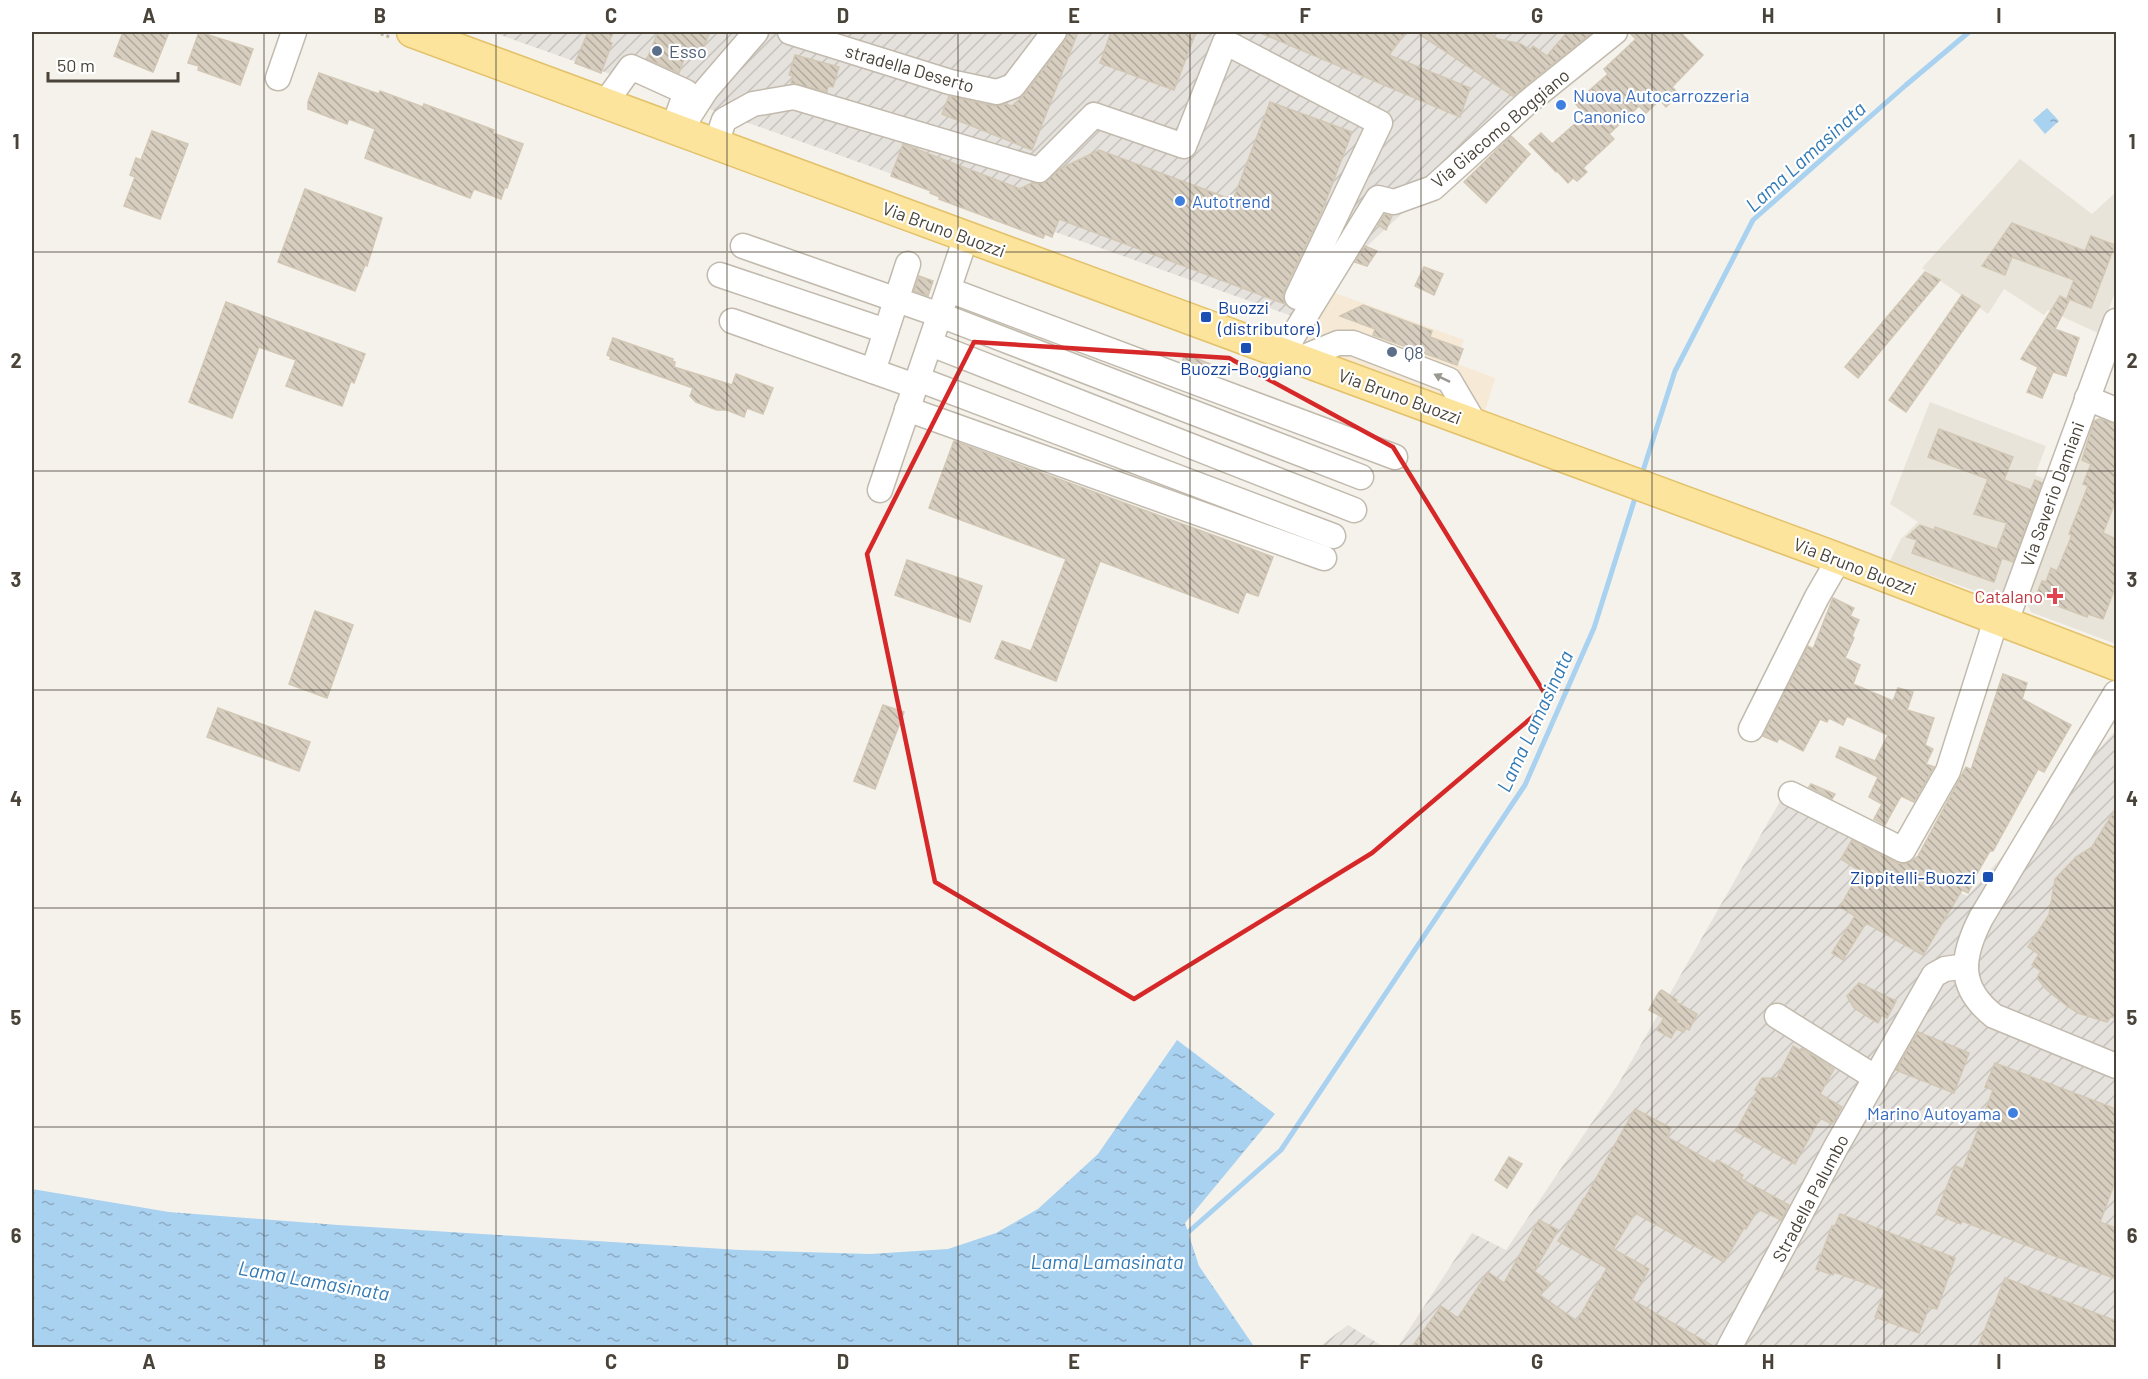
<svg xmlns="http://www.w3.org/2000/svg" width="2148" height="1379" font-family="Barlow,sans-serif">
<defs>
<pattern id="industrial-furrows" width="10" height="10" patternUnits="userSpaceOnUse" patternTransform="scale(1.5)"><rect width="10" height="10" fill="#e5e1dc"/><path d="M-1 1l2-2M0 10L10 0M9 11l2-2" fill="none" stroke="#c6c2be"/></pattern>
<pattern id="water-ripples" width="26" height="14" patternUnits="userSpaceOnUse" patternTransform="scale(1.5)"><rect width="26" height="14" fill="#a9d1f0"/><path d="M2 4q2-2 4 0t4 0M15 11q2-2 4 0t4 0" fill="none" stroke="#8cabc3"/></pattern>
<pattern id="building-back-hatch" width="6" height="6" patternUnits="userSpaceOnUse" patternTransform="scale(1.5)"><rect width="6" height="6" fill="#d7cec0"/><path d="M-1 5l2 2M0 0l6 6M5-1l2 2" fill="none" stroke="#b0a99d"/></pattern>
</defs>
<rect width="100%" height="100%" fill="#f5f2eb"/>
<!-- residential -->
<g fill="#e9e4d9">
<path d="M2020 159 2092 214 2116 192V289L2100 334 2048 310 2044 315 2004 289 1988 314 1922 268Z"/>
<path d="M1930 402 2046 446 2035 475 2050 481 2008 592 2001 597 1995 598 1890 561 1901 539 1918 522 1890 504Z"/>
<path d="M2103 415 2116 421V644L2031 612 2026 602 2092 421Z"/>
</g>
<!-- commercial -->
<path fill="#f6ead7" d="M1327 290 1464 340 1455 363 1495 378 1485 412 1296 341Z"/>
<!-- industrial -->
<g fill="url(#industrial-furrows)">
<path d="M492 32H1565L1496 126 1292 316Z"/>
<path d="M2116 730V1347L1397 1348 1472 1233 1506 1250 1620 1081 1783 796 1967 896Z"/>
<path d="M1348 1325 1384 1347H1319Z"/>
</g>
<!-- water -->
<g fill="url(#water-ripples)">
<path d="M2047 108 2059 121 2045 134 2033 120Z"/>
<path d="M1177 1040 1275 1114 1185 1223 1199 1266 1253 1345 1250 1347H32V1189L169 1212 338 1225 740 1250 870 1254 948 1249 996 1233 1038 1209 1098 1154Z"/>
</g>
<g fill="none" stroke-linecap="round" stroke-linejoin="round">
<!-- stream -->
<g stroke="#a9d1f0" stroke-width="5">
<path d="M1641 477 1675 371 1753 220 1906 85 1969 32"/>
<path d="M1185 1235 1281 1150 1525 785 1594 628 1636 495"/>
</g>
</g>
<!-- building -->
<g fill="url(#building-back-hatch)" stroke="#d1c7b4" stroke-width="1.5">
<path d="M123 32H169L153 72 114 56Z"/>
<path d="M199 32 253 49 240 85 198 70 199 66 188 63Z"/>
<path d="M588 32H614L609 41 612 43 601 73 575 63Z"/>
<path d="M658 32H710L700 56 687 51 679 73 647 59Z"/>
<path d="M1068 32H1078L1032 150 942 114 949 96 994 106 1005 104 1012 106 1024 95 1065 41Z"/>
<path d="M1111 32H1196L1174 90 1100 63Z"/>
<path d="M1258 32H1406L1389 55 1470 88 1460 117Z"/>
<path d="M1416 32H1488L1498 39 1521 44 1530 50 1533 46 1547 56 1567 32H1593L1513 96Z"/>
<path d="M1629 32H1680L1703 55 1672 87 1679 94 1666 107 1660 100 1646 113 1639 106 1609 134 1614 139 1583 168 1587 172 1577 181 1573 178 1568 183 1557 171 1556 172 1529 144 1541 133 1552 144 1585 115 1575 103 1608 74 1604 69 1636 39Z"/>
<path d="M795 55 839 67 833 87 828 86 827 92 791 83 793 76 789 75Z"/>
<path d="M319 73 379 94 380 91 423 107 424 104 494 130 493 133 523 144 507 188 505 187 501 199 474 189 470 198 365 158 375 129 349 119 347 124 308 109V102Z"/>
<path d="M1270 102 1352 132 1322 211 1284 291 1283 298 1285 304 1059 219 1052 237 1045 234 1043 238 939 199 940 197 930 193 931 191 891 176 903 144 1018 188 1017 190 1032 183 1043 184 1060 169 1099 150 1233 200Z"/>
<path d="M152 131 188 144 160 219 124 206 135 177 130 175 136 158 141 160Z"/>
<path d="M1511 136 1530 154 1486 203 1464 182Z"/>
<path d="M305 189 382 218 367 266 365 265 355 291 278 262Z"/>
<path d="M1385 214 1392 216 1386 230 1378 225Z"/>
<path d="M2012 223 2085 251 2091 236 2115 245 2091 308 2067 298 2074 280 2012 257 2005 275 1982 266Z"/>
<path d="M1365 246 1377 251 1367 266 1355 262Z"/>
<path d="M1424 267 1443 274 1434 295 1415 286Z"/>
<path d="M1925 272 1940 280 1858 378 1845 367Z"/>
<path d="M919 276 933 281 928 296 914 291Z"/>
<path d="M1962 295 1980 306 1906 412 1889 400Z"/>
<path d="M2060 296 2069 301 2055 329 2079 338 2066 376 2053 372 2042 398 2027 392 2038 367 2021 359Z"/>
<path d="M226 302 365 354 354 383 351 381 342 406 286 386 296 360 259 347 232 418 189 402Z"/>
<path d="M1363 305 1432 331 1430 337 1463 349 1457 365 1373 335 1375 329 1340 316Z"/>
<path d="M613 338 673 359 672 361 675 362 674 367 732 385 736 374 773 388 763 414 747 408 744 417 727 410H717L696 402 690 396 693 388 610 359 611 357 607 355Z"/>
<path d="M1185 354 1213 365 1210 373 1182 362Z"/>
<path d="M2100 419 2116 424V500L2103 533 2116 539V585L2103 619 2088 614 2087 617 2058 606 2059 603 2037 593 2042 581 2046 582 2051 568 2057 571 2072 535 2069 534 2088 486 2083 484 2091 464 2082 460 2094 421Z"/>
<path d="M1939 429 2013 457 2004 480 2031 490 2035 480 2042 483 2013 562 2002 558 1994 582 1912 553 1917 540 1907 537 1920 525 1934 530 1935 527 1997 549 2007 523 1974 514 1988 479 1928 457Z"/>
<path d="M954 441 1273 557 1258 596 1246 592 1238 613 1100 561 1056 681 995 658 1002 641 1031 651 1066 559 929 508Z"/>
<path d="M907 560 982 586 970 622 895 595Z"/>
<path d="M1833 598 1854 608 1850 616 1859 620 1852 636 1854 638 1845 658 1860 665 1853 684 1893 701 1898 688 1913 692 1907 710 1934 718 1925 745 1933 749 1926 764 1934 767 1914 802 1901 796 1885 825 1874 819 1882 804 1869 797 1878 777 1836 757 1840 747 1875 761 1888 735 1847 716 1843 725 1829 718 1827 722 1820 719 1803 751 1779 738 1777 742 1763 736 1808 646 1813 649Z"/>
<path d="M315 611 353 625 327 698 289 684Z"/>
<path d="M2003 674 2027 683 2022 699 2071 725 2044 772 2038 769 1993 851H1990L1975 877 1976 878 1968 893 1962 890 1923 955 1866 923 1843 960 1832 953 1855 916 1840 907 1860 871 1841 859 1852 840 1897 863 1903 864 1910 862 1918 856 1966 767 1971 770Z"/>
<path d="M883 705 904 712 875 789 854 781Z"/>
<path d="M218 708 310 742 299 771 207 737Z"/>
<path d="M1811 784 1835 794 1832 799 1809 787Z"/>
<path d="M2116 808V1019L2111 1016 2107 1022 2078 1013 2067 1006 2047 990 2037 978 2041 971 2032 965 2039 954 2028 947 2049 915 2055 879 2076 857 2092 847Z"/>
<path d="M1859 983 1896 1001 1887 1018 1882 1015 1878 1023 1854 1008 1847 996Z"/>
<path d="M1662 990 1677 1000 1676 1002 1697 1014 1689 1030 1685 1028 1684 1032 1676 1029 1671 1038 1657 1030 1664 1018 1649 1010 1659 992Z"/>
<path d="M1918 1032 1969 1053 1954 1093 1896 1070Z"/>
<path d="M1793 1046 1801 1051 1803 1049 1834 1069 1820 1094 1842 1107 1832 1124 1820 1118 1795 1164 1736 1131 1757 1092 1755 1090 1762 1078H1777Z"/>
<path d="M1995 1063 2116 1109V1179L2100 1222 2116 1228V1279L1962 1221 1961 1224 1936 1214 1955 1166 1963 1169 1993 1090 1985 1087Z"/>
<path d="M1635 1109 1671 1128 1667 1137 1715 1164 1717 1160 1743 1175 1741 1179 1789 1205 1781 1220 1758 1209 1746 1229 1744 1228 1724 1262 1635 1213 1613 1249 1649 1269 1632 1300 1715 1347H1412L1441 1306 1458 1318 1488 1272 1504 1283 1539 1220 1558 1230 1534 1271 1550 1283 1540 1295 1577 1321 1607 1268 1558 1241 1584 1198H1585Z"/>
<path d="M1509 1157 1522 1164 1507 1188 1495 1180Z"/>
<path d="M1840 1214 1955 1258 1937 1309 1929 1307 1919 1333 1875 1317 1885 1290 1834 1272 1833 1275 1816 1269 1832 1226H1835Z"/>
<path d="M2005 1278 2116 1321V1347H1978Z"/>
</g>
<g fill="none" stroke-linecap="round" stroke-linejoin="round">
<!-- minor casing -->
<g stroke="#c1baad" stroke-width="27">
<g id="minor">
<path d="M790 32 950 82 997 92 1013 86 1054 32"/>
<path d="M278 78 294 32"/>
<path d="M605 103 631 67 686 92 673 128"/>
<path d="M686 121 706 90 756 32"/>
<path d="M716 144 724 120 753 104 794 97 1039 170 1094 115 1184 146 1225 42 1380 123 1297 297"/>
<path d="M743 246 940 315 1361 477"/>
<path d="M720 275 886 331"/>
<path d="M949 290 1395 457"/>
<path d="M732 321 915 386"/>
<path d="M931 344 1354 510"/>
<path d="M1285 354 1293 336 1378 198 1394 202 1433 188 1528 102 1615 32"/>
<path d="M1299 359 1338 343H1353L1449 380 1475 424"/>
<path d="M873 371 908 264"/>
<path d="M918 379 1333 536"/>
<path d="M2087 398 2116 410"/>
<path d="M907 409 1324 558"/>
<path d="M880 490 966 237"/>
<path d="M2005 624 2116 321"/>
<path d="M2116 693 1981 918C1961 957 1957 987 1994 1016L2116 1066"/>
<path d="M1751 729 1817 597 1839 559"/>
<path d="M1791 794 1903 850 1948 771 1996 620"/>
<path d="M1777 1016 1876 1078"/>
<path d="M1729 1348 1836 1147 1934 975 1945 969 1966 966"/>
</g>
</g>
<!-- major casing -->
<g stroke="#e3c26b" stroke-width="33">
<path id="major" d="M412 32 1832 556 2116 665"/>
</g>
<!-- path -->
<path stroke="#c2b79f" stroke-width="3" stroke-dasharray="3 3" stroke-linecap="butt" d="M375 32 390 37"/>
<!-- minor -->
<use href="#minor" stroke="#fff" stroke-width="24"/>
<!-- major -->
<use href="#major" stroke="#fce49d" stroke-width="30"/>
</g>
<!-- one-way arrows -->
<defs><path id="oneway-solid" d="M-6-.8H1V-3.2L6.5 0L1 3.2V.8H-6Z" transform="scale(1.5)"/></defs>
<use fill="#9b9892" href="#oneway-solid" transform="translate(1442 378) rotate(-154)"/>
<!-- marked area -->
<path fill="none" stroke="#d62828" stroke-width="4.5" stroke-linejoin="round" d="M974 342 1229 358 1393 447 1550 702 1372 853 1134 999 935 882 867 554Z"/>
<!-- grid -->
<path fill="none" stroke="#494339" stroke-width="1.5" stroke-opacity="0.55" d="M264 32V1348M496 32V1348M727 32V1348M958 32V1348M1190 32V1348M1421 32V1348M1652 32V1348M1884 32V1348M32 252H2116M32 471H2116M32 690H2116M32 908H2116M32 1127H2116"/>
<!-- markers -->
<g fill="#5c6f8a" stroke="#fff" stroke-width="2">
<circle cx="657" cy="51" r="6"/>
<circle cx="1392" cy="352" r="6"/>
</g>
<g fill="#3f7fe0" stroke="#fff" stroke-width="2">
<circle cx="1561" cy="105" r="6"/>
<circle cx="1180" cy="201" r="6"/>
<circle cx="2013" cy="1113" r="6"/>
</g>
<g fill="#1a4fb4" stroke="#fff" stroke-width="2">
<rect x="1200" y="311" width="12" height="12" rx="3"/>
<rect x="1240" y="342" width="12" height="12" rx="3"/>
<rect x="1982" y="871" width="12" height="12" rx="3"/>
</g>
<path fill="#e0444e" stroke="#fff" stroke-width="2" d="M2052 587h6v6h6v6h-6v6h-6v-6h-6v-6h6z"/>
<g text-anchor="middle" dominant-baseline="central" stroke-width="4.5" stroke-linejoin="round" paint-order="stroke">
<!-- service labels -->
<g font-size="18" fill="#4e5e75" stroke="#fff" text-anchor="start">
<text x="669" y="51">Esso</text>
<text x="1404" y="352">Q8</text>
</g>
<!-- street labels -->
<g font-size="18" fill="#494339" stroke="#fff">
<text transform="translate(910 68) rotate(16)">stradella Deserto</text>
<text transform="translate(1500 128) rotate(-40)">Via Giacomo Boggiano</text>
<text transform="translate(944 229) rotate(20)">Via Bruno Buozzi</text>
<text transform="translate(1400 396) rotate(20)">Via Bruno Buozzi</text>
<text transform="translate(2052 494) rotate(-70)">Via Saverio Damiani</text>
<text transform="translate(1855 566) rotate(21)">Via Bruno Buozzi</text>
<text transform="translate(1810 1198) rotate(-62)">Stradella Palumbo</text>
</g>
<!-- shop labels -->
<g font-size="18" fill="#366cbe" stroke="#fff" text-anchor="start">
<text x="1573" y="95">Nuova Autocarrozzeria<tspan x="1573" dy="21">Canonico</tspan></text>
<text x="1192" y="201">Autotrend</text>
<text x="2001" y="1113" text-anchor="end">Marino Autoyama</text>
</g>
<!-- transit labels -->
<g font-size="18" fill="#164399" stroke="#fff" text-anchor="start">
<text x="1218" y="307">Buozzi<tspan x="1218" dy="21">(distributore)</tspan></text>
<text x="1246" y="368" text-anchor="middle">Buozzi-Boggiano</text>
<text x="1976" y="877" text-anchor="end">Zippitelli-Buozzi</text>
</g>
<!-- health labels -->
<g font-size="18" fill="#be3a42" stroke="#fff" text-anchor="end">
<text x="2043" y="596">Catalano</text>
</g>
<!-- water labels -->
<g font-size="20" font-style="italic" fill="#327ab5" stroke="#fff">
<text transform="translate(1805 156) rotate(-42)">Lama Lamasinata</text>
<text transform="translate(1534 721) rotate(-65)">Lama Lamasinata</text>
<text x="1107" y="1261">Lama Lamasinata</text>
<text transform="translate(314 1280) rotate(10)">Lama Lamasinata</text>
</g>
</g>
<!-- border -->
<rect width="2148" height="1379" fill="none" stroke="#ffffff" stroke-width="66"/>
<!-- scale -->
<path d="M48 72v9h130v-9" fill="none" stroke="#494339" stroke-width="3"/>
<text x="57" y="72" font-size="18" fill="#494339" stroke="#ffffff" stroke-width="4.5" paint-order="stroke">50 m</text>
<rect x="33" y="33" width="2082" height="1313" fill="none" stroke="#494339" stroke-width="2"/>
<g font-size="20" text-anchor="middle" font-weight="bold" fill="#494339">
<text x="149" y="23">A</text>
<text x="380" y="23">B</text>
<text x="611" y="23">C</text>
<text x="843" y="23">D</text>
<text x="1074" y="23">E</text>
<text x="1305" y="23">F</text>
<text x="1537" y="23">G</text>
<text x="1768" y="23">H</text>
<text x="1999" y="23">I</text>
<text x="16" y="149">1</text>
<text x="2132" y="149">1</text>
<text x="16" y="368">2</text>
<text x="2132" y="368">2</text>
<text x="16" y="587">3</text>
<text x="2132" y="587">3</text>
<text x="16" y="806">4</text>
<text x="2132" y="806">4</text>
<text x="16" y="1025">5</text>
<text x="2132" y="1025">5</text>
<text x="16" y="1243">6</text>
<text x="2132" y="1243">6</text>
<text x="149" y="1369">A</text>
<text x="380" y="1369">B</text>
<text x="611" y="1369">C</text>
<text x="843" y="1369">D</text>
<text x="1074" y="1369">E</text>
<text x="1305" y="1369">F</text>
<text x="1537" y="1369">G</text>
<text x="1768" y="1369">H</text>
<text x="1999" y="1369">I</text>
</g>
</svg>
